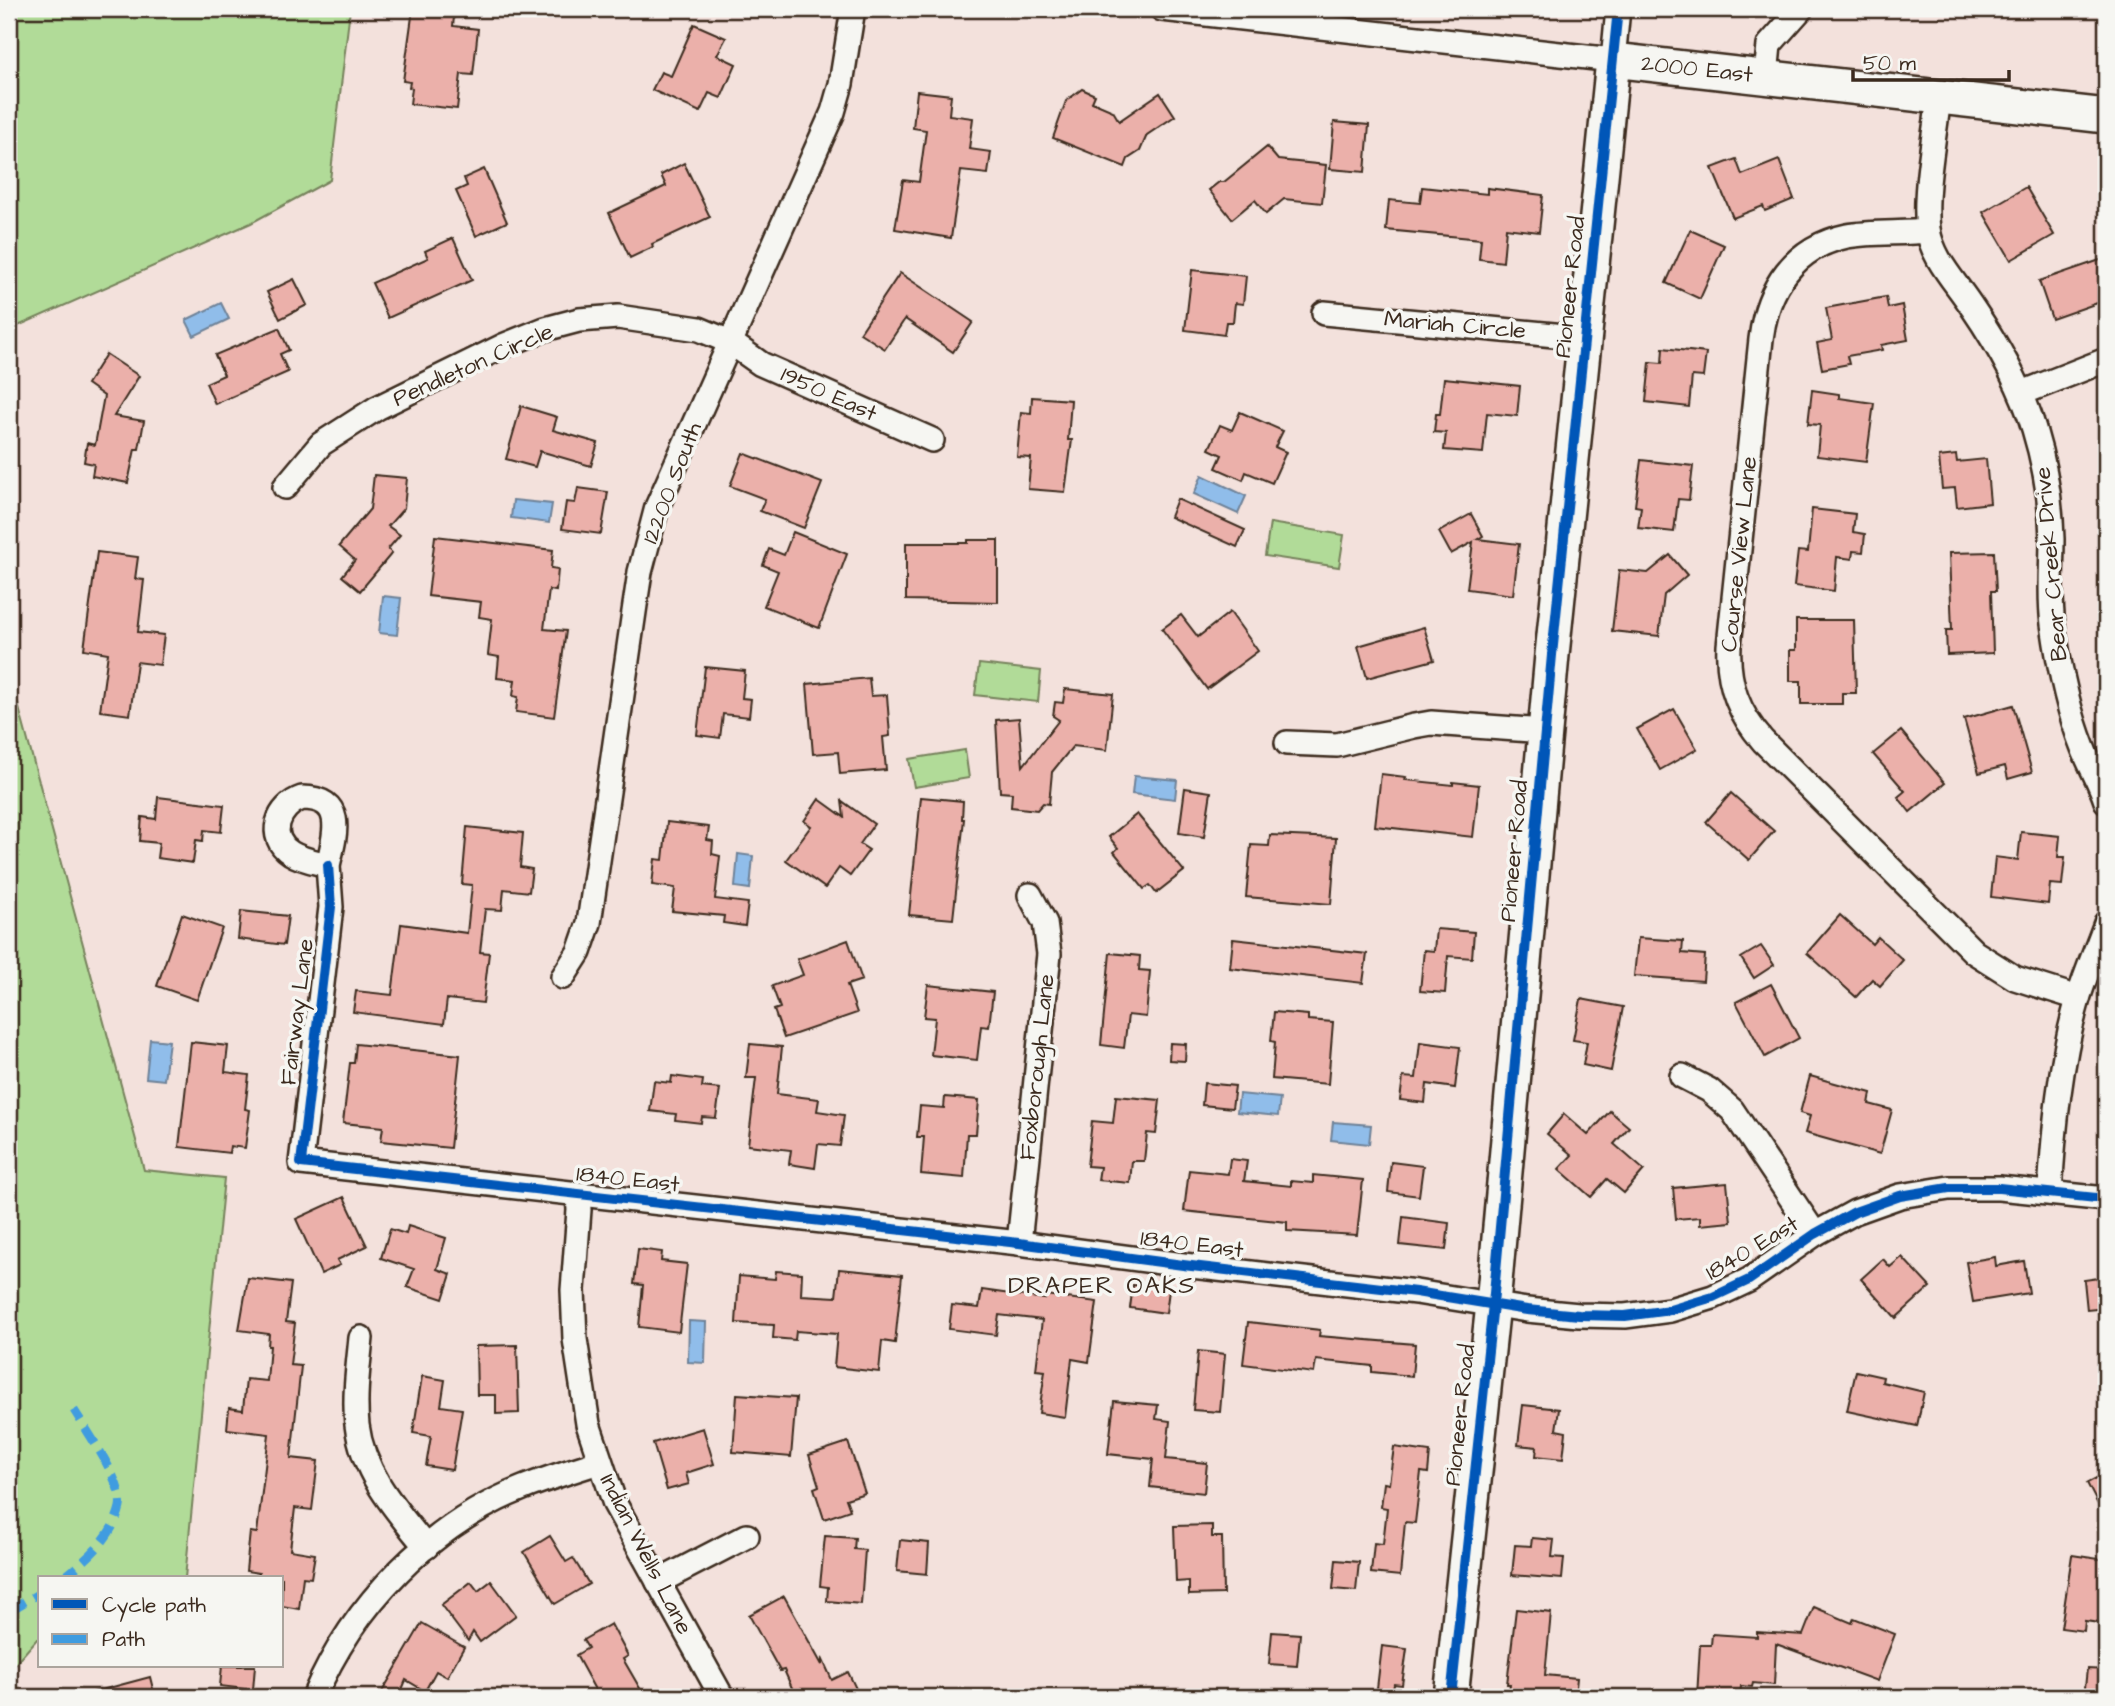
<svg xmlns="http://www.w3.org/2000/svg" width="2115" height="1706" font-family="'Architects Daughter',sans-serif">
<rect width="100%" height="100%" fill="#f3e1dc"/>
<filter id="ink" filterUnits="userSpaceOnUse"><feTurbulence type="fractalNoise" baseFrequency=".0143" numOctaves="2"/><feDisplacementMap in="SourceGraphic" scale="14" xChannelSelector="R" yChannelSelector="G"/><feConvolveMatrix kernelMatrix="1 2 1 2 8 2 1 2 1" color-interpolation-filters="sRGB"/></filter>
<g filter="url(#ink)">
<!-- green -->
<g fill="#b1db98" stroke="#76825b" stroke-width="2">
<path d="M9 9H350L330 180 251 223 9 330Z"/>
<path d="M1270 523 1344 535 1339 567 1265 556Z"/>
<path d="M979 664 1041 671 1038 702 975 695Z"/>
<path d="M9 671 144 1170 224 1178 185 1578H40V1639H37L9 1671Z"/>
<path d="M965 750 969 778 914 787 909 759Z"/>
</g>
<!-- water -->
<g fill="#90bdea" stroke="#6e8298" stroke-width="2">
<path d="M221 303 229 319 194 336 186 320Z"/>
<path d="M1202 475 1246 496 1238 514 1194 494Z"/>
<path d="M513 500 552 504 549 523 511 518Z"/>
<path d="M383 596 401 598 397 635 379 633Z"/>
<path d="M1134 776 1177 780 1175 799 1132 794Z"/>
<path d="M738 854 753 856 750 889 735 887Z"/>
<path d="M150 1039 169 1041 164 1080 146 1078Z"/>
<path d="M1239 1094 1280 1098 1278 1116 1237 1112Z"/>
<path d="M1333 1122 1371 1125 1369 1144 1331 1140Z"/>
<path d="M689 1321 706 1322 705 1363 688 1362Z"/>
</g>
<!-- building -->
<g fill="#ebb0aa" stroke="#3b2a1e" stroke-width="2">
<path d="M413 9H455L453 26 478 29 473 75 461 74 457 109 410 104 412 88 409 87 410 82 403 81Z"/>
<path d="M694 24 726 38 717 55 736 64 721 98 709 93 700 112 652 90 661 72 671 76Z"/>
<path d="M1082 89 1095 95 1092 102 1113 111 1119 121 1160 93 1175 116 1147 135 1140 151 1128 159 1125 167 1053 138 1066 101Z"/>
<path d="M917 91 951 95 949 115 973 118 969 149 991 152 988 174 961 171 951 238 895 229 903 180 919 182 926 130 913 128Z"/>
<path d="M1334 122 1369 125 1365 172 1330 169Z"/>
<path d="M1267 147 1278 160 1326 165 1322 203 1284 199 1266 214 1255 200 1232 219 1209 190 1219 182H1224Z"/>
<path d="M1736 159 1742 175 1779 160 1794 199 1765 211 1763 206 1733 218 1712 168Z"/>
<path d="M684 163 710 217 652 244 653 247 630 258 609 213 666 186 661 175Z"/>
<path d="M484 169 507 222 476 236 456 191 467 186 464 178Z"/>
<path d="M1422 187 1487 194V188L1543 195 1539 232 1506 228 1503 262 1479 259 1481 239 1386 230 1389 200 1420 203Z"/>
<path d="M2026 187 2054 235 2011 260 1983 212Z"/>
<path d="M1690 230 1724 245 1700 299 1666 283Z"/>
<path d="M453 238 472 280 388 318 372 283 428 258 425 251Z"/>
<path d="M2106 258V300L2052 319 2039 281Z"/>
<path d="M1192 270 1246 276 1243 304 1235 303 1233 322H1226L1224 335 1185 330Z"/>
<path d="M900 273 973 322 953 352 905 319 885 349 860 333Z"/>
<path d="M294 279 307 305 280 319 267 292Z"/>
<path d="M1886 297 1888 308 1902 305 1908 340 1881 345 1882 350 1847 356 1849 364 1822 369 1817 343 1832 340 1826 308Z"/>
<path d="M279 328 289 350 280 354 288 372 215 404 206 383 224 375 215 355Z"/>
<path d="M1663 348 1706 353 1703 377 1692 376 1689 407 1646 402 1650 362 1662 363Z"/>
<path d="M106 354 139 376 114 416 144 421 139 449H135L128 483 92 476 94 464 84 462 87 443 95 445 104 396 87 384Z"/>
<path d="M1444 378 1520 386 1517 416 1487 413 1483 453 1444 450 1446 433 1434 432 1436 414H1440Z"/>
<path d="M1812 390 1839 394V398L1874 403 1866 462 1817 456 1820 425 1808 424Z"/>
<path d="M1032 397 1071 400 1068 440H1072L1065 492 1028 489 1031 458 1017 457 1021 412 1031 413Z"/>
<path d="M521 406 557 417 553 430 598 443 591 466 540 451 535 467 506 459Z"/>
<path d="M1240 412 1283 431 1275 447 1286 452 1272 483 1246 472 1243 480 1216 468 1222 455 1209 449 1220 425 1232 430Z"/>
<path d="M743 453 822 483 804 528 760 511 765 499 730 486Z"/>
<path d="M1956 455 1957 462 1986 459 1990 503 1957 507 1955 488 1942 489 1939 457Z"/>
<path d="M1641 460 1693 466 1689 500 1678 499 1674 532 1638 528 1641 507 1635 506Z"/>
<path d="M374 475 407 478 404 508 388 526 400 535 388 549 392 553 360 591 342 576 355 560 339 546 370 509Z"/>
<path d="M578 488 608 492 601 534 562 529 566 502 575 503Z"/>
<path d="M1177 499 1245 530 1237 547 1170 517Z"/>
<path d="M1812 509 1855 514 1853 532 1865 534 1863 552 1853 551 1852 559 1837 557 1834 591 1794 586 1798 551 1808 552Z"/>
<path d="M1471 514 1483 536 1478 539 1519 544 1513 595 1467 589 1473 542 1451 554 1439 532Z"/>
<path d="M793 532 847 554 819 628 764 606 778 571 763 565 769 549 784 555Z"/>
<path d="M435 536 553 550 551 568 558 569 556 591 549 590 544 629 566 631 554 717 516 712 518 697 513 696 515 680 497 678 499 657 488 655 492 619 479 617 481 602 428 596Z"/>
<path d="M968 540H998V602L906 600V543H968Z"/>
<path d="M97 552 138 557 135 579 144 580 138 632 164 635 160 665 137 662 130 715 100 711 108 653 84 649Z"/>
<path d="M1994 552 1996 591H1991L1993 653 1947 655 1946 630H1952L1949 553Z"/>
<path d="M1670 555 1687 575 1664 595 1659 636 1612 631 1619 570 1648 573Z"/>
<path d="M1230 612 1258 651 1207 689 1162 629 1181 615 1198 637Z"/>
<path d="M1796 620H1854L1856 693H1842V704H1801V681H1790V650H1796Z"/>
<path d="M1424 627 1434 660 1367 678 1358 646Z"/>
<path d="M705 667 745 671 742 698 751 699 749 717 723 714 720 738 697 735Z"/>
<path d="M869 678 871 696 887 695 890 736 883 737 886 770 840 774 838 752 813 754 807 684Z"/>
<path d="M1065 689 1113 694 1107 750 1073 746 1052 772 1049 804 1043 803 1037 810 1011 807 1012 793 1000 792 996 720 1019 718 1023 766 1059 720 1053 716 1055 702 1063 703Z"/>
<path d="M2013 705 2032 772 2008 779 2005 766 1979 773 1964 719Z"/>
<path d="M1674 709 1697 749 1660 770 1637 729Z"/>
<path d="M1901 731 1945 783 1910 812 1898 797 1905 791 1873 754Z"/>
<path d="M1381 774 1406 777 1405 780 1453 785V782L1479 785 1473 837 1375 826Z"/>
<path d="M1185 788 1211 792 1204 837 1179 833Z"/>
<path d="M1731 793 1774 831 1749 860 1706 822Z"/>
<path d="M158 797 224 805 221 832 204 830 203 841 196 840 193 863 157 858 159 843 140 841 142 817 156 819Z"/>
<path d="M921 797 963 801 962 819H964L953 919 909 915Z"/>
<path d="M819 799 844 817 842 801 874 824 860 844 869 850 850 876 839 868 825 888 786 860 811 826 804 821Z"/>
<path d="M1137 814 1184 871 1156 893 1150 885 1144 889 1114 852 1118 848 1109 837Z"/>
<path d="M667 822 709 827 707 840 713 841 712 854 720 856 715 899 748 903 745 926 723 923 724 916 672 911 675 888 652 885 655 859 663 860Z"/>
<path d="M467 827 523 833 520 867 532 869 529 892 504 889 502 910 485 909 480 952 489 953 483 1003 447 999 444 1024 353 1012 356 991 392 995 401 924 467 933 472 885 462 884Z"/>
<path d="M2021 832 2060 836 2058 857H2065L2062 885 2050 884 2048 904 1991 897 1995 857 2018 860Z"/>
<path d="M1270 835 1336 838 1331 904 1246 897 1251 845 1269 846Z"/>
<path d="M241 911 288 916 284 945 238 939Z"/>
<path d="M182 914 222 928 197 1000 157 986Z"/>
<path d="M1840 915 1872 944 1878 937 1903 960 1880 986 1872 979 1856 997 1807 953Z"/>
<path d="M1436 929 1474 932 1472 958 1448 956 1445 993 1420 991 1424 950 1434 951Z"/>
<path d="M1638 938 1683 941 1682 953 1705 955 1703 981 1634 976Z"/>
<path d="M1233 939 1367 954 1363 983 1230 968Z"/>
<path d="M848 940 862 980 847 985 857 1013 784 1038 774 1010 780 1008 772 986 803 975 797 959Z"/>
<path d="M1761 946 1774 965 1754 978 1741 958Z"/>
<path d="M1110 953 1140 956 1139 970 1150 971 1146 1017 1128 1015 1124 1048 1101 1045Z"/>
<path d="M1771 984 1799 1038 1765 1057 1736 1002Z"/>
<path d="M928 985 993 992 989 1027 981 1026 977 1060 931 1055 935 1018 924 1017Z"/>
<path d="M1581 999 1623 1007 1611 1071 1583 1065 1587 1042 1573 1040Z"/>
<path d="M1274 1012 1308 1015V1020L1333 1022 1328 1084 1272 1079 1275 1042 1271 1041Z"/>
<path d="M191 1042 228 1046 225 1072 249 1075 245 1109 250 1110 245 1148 230 1146 229 1153 179 1147Z"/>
<path d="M1420 1042 1460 1047 1455 1088 1427 1084 1425 1103 1400 1100 1403 1077 1416 1078Z"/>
<path d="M1170 1043 1186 1044 1185 1061 1169 1060Z"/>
<path d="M356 1044 460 1055 450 1148 381 1141 383 1127 343 1123 350 1063H354Z"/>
<path d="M750 1044 782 1047 777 1094 819 1099 817 1111 844 1115 840 1146 818 1144 815 1168 789 1164 791 1150 748 1145 756 1078H746Z"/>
<path d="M672 1076 703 1080 702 1087 720 1089 716 1118 702 1117 701 1123 675 1120 676 1114 650 1111 654 1081 671 1083Z"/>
<path d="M1810 1076 1871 1093 1869 1104 1892 1110 1880 1154 1805 1133 1810 1116 1800 1113Z"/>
<path d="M1204 1083 1235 1086 1232 1108 1202 1105Z"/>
<path d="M1116 1096 1160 1100 1156 1134 1147 1133 1144 1161H1132L1130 1183 1098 1180 1100 1167 1087 1166 1092 1121 1113 1123Z"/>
<path d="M945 1097 979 1100 976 1134H967L964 1178 921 1174 924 1137H917L920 1106 944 1108Z"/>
<path d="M1610 1111 1629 1127 1614 1144 1644 1170 1624 1193 1607 1179 1591 1197 1559 1169 1572 1155 1547 1134 1564 1114 1588 1135Z"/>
<path d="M1230 1159 1247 1161 1244 1181 1291 1186V1181L1313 1183V1175L1363 1180 1357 1235 1287 1231V1222L1184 1211 1189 1170 1228 1174Z"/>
<path d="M1391 1162 1423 1166 1419 1196 1388 1192Z"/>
<path d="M1727 1183 1731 1222 1700 1225V1217L1676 1219 1673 1188Z"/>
<path d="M344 1197 367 1246 337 1260 340 1265 321 1274 296 1219Z"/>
<path d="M1403 1217 1449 1223 1446 1250 1400 1245Z"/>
<path d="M408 1226 446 1238 437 1269 451 1274 443 1299 407 1287 414 1269 381 1258 390 1229 406 1234Z"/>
<path d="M638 1249 662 1252 661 1261 687 1264 679 1332 639 1327 643 1285 634 1284Z"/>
<path d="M1902 1257 1930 1287 1896 1318 1861 1279 1883 1259 1890 1267Z"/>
<path d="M1995 1257 1996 1266 2024 1261 2029 1293 1973 1302 1966 1262Z"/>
<path d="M839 1269 902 1275 895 1343 882 1341 879 1372 834 1367 837 1334 796 1331 795 1340 773 1338 774 1325 736 1323 739 1276 775 1279 776 1271 802 1273 801 1295 836 1297Z"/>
<path d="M2106 1277V1308L2087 1310 2084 1280Z"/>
<path d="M248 1278 291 1283 286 1322 295 1323 290 1365 301 1366 291 1458 318 1461 312 1510 295 1508 290 1550 315 1554 311 1578 303 1577 299 1609 282 1606V1578H258L259 1573 246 1571 250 1532 257 1533 269 1434 227 1429 229 1408 243 1410 246 1379 267 1381 270 1346H268L269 1334 239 1330Z"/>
<path d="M1133 1285 1169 1290 1166 1313 1130 1308Z"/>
<path d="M982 1290 1045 1299V1295L1097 1302 1089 1362 1072 1359 1065 1417 1039 1413 1045 1371 1036 1370 1042 1320 999 1315 996 1335 949 1329 952 1305 979 1308Z"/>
<path d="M1248 1322 1320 1330 1319 1336 1415 1344 1412 1376 1372 1372V1366L1316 1360 1314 1373 1243 1364Z"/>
<path d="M517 1345 519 1413 496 1414V1395H477L476 1346Z"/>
<path d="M1198 1351 1225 1354 1220 1412 1193 1410Z"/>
<path d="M1856 1371 1883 1377 1882 1382 1924 1392 1917 1426 1847 1411Z"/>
<path d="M422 1376 445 1380 441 1406 462 1409 452 1470 426 1466 431 1436 413 1433Z"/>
<path d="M737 1394 796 1398 791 1457 733 1452Z"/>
<path d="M1114 1401 1158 1405 1156 1419 1170 1421 1166 1459 1207 1463 1204 1493 1150 1487 1153 1459 1108 1454Z"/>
<path d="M1523 1405 1559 1409 1556 1430 1566 1432 1563 1459 1536 1456 1537 1447 1518 1445Z"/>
<path d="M703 1428 714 1464 686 1473 689 1484 667 1490 653 1443Z"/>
<path d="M848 1442 865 1493 846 1499 850 1510 824 1519 814 1488 819 1486 809 1455Z"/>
<path d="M1394 1447 1430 1452 1428 1473 1421 1472 1415 1523 1405 1522 1400 1576 1371 1573 1374 1543 1383 1544 1387 1508 1381 1507 1384 1483 1389 1484Z"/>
<path d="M2106 1473V1520L2087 1483Z"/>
<path d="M1212 1525V1537H1222L1223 1594 1189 1595V1581L1176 1582 1174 1526Z"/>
<path d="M550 1536 566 1562 573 1558 589 1584 555 1604 524 1552Z"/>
<path d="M825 1536 855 1538 854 1549 865 1550 861 1604 827 1601 828 1587 820 1586Z"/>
<path d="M1532 1538 1554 1540 1552 1557 1564 1558 1562 1579 1512 1575 1515 1545 1531 1546Z"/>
<path d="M900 1540 929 1543 927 1574 897 1571Z"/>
<path d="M2072 1555 2106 1560V1624L2085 1621 2084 1631 2061 1628Z"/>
<path d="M1336 1560 1359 1562 1356 1591 1333 1589Z"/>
<path d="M491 1581 516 1615 480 1642 473 1632 468 1641 441 1605 471 1582 478 1591Z"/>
<path d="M784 1596 822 1665V1658L832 1680 848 1672 860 1697H796L784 1670 780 1671 749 1615Z"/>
<path d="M1814 1607 1852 1623 1854 1618 1895 1634 1877 1681 1776 1644 1774 1685 1753 1683 1752 1687 1741 1686 1740 1697H1697L1700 1645H1711L1712 1634 1757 1637V1632L1803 1635Z"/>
<path d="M1516 1609 1551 1613 1545 1675 1577 1678 1575 1697H1508L1510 1684H1507Z"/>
<path d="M422 1623 464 1647 447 1677 436 1671 425 1691 406 1680 399 1697H379Z"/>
<path d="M611 1624 628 1656 623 1659 645 1697H599L576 1655 588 1648 583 1640Z"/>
<path d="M1272 1632 1300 1634 1297 1666 1269 1664Z"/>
<path d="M1382 1646 1407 1649 1402 1685 1394 1684 1392 1697H1376Z"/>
<path d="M222 1666H255L253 1690 220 1686Z"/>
<path d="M2087 1669 2106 1670V1697H2084Z"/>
<path d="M150 1677 155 1697H95L94 1692Z"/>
</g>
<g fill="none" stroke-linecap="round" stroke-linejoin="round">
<!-- street casing -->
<g stroke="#3b2a1e" stroke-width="28">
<g id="street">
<path d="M1162 9 1613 60 1618 9"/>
<path d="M1766 76 1769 45 1801 9"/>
<path d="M1939 97C1935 134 1923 194 1928 229 1932 259 1956 282 1972 307 1998 345 2021 385 2034 429 2045 465 2051 502 2052 539 2052 567 2049 596 2053 624 2059 666 2067 708 2083 748 2090 766 2100 782 2106 801"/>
<path d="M1928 231C1901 234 1873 231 1847 236 1794 247 1767 288 1761 339L1729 646C1727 683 1738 713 1763 741L1974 952 2015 978 2078 998"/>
<path d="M1324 313 1586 338"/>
<path d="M2022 393 2106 360"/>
<path d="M285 487 321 444 377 408 503 346 545 329 579 320 618 317 699 329 730 342 761 364 932 440"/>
<path d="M1287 743 1337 745 1414 726 1431 723 1546 731"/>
<path d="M302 798C347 798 335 836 328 865 316 862 302 860 291 853 266 837 278 806 302 798Z"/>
<path d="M328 865 331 907 301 1163 1019 1243 1183 1265 1416 1292 1527 1310 1579 1315 1625 1316 1670 1310 1713 1297 1749 1280 1815 1234 1855 1212 1900 1196 1949 1188H1999L2106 1199"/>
<path d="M563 977 579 952 589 923 635 605 640 572 657 507 833 112 841 84 853 9"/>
<path d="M1682 1076 1709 1090 1732 1110 1815 1234"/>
<path d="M2050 1193C2054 1128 2060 1062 2078 999 2086 973 2097 948 2106 923"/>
<path d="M578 1195 579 1210 573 1290 575 1339 588 1424 615 1504 722 1697"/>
<path d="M1019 1243 1049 954 1045 923 1030 895"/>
<path d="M361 1338C358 1367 354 1397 357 1425 363 1474 396 1510 426 1547"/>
<path d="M658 1582 747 1536"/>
<path d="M314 1697C353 1605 430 1525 523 1488 548 1478 574 1470 599 1462"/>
</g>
</g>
<!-- secondary casing -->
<g stroke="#3b2a1e" stroke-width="38">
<path id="secondary" d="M1451 1697 1493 1304 1552 655 1613 60 2106 116"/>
</g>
<!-- street -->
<use href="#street" stroke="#f6f6f2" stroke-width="23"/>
<!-- secondary -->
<use href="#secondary" stroke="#f6f6f2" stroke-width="33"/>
<!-- quiet -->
<g stroke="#3f9ce0" stroke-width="9" stroke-dasharray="18 9" stroke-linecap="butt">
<path d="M63 1578C85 1561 113 1538 120 1507 125 1484 86 1430 74 1410"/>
<path d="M9 1611 40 1593"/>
</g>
<!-- cycleway casing -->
<g stroke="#f6f6f2" stroke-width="15">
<g id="cycleway">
<path d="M328 865 331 907 301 1163 1019 1243 1183 1265 1416 1292 1527 1310 1579 1315 1625 1316 1670 1310 1713 1297 1749 1280 1815 1234 1855 1212 1900 1196 1949 1188H1999L2106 1199"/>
<path d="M1451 1697 1493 1304 1552 655 1618 9"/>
</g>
</g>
<!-- cycleway -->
<use href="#cycleway" stroke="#0057b8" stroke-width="10"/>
</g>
</g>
<g text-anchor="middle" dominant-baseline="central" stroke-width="7" stroke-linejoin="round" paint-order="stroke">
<!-- street labels -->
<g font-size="23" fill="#3b2a1e" stroke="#f6f6f2">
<text transform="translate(1697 69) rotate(6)">2000 East</text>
<text transform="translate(1570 287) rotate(-84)">Pioneer Road</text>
<text transform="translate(1455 325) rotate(5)">Mariah Circle</text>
<text transform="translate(473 365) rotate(-24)">Pendleton Circle</text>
<text transform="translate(829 394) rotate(24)">1950 East</text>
<text transform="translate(672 483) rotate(-69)">12200 South</text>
<text transform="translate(1739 554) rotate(-84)">Course View Lane</text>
<text transform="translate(2051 564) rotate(-95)">Bear Creek Drive</text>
<text transform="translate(1514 851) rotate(-85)">Pioneer Road</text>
<text transform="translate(297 1012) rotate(-83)">Fairway Lane</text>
<text transform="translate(1037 1067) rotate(-84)">Foxborough Lane</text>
<text transform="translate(628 1179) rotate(6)">1840 East</text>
<text transform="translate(1192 1244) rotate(7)">1840 East</text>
<text transform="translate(1752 1248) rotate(-31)">1840 East</text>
<text transform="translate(1460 1415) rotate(-84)">Pioneer Road</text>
<text transform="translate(646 1554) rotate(63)">Indian Wells Lane</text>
</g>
<!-- neighbourhood labels -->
<g font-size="24" letter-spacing="2" fill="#3b2a1e" stroke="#f6f6f2">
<text x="1102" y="1286">DRAPER OAKS</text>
</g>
</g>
<!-- margin -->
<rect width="2115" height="1706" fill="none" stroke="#f6f6f2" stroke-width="35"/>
<rect x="18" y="18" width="2080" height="1671" fill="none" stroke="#3b2a1e" stroke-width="2.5" filter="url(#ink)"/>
<!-- legend -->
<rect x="38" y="1576" width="245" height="91" fill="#f6f6f2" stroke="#aba49d" stroke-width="2"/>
<rect x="52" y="1599" width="35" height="10" fill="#0057b8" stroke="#aba49d" stroke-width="2"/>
<text x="102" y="1612" font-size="21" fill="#3b2a1e">Cycle path</text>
<rect x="52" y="1634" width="35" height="10" fill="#3f9ce0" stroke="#aba49d" stroke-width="2"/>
<text x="102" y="1646" font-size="21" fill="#3b2a1e">Path</text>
<!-- scale -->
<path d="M1853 70v10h156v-10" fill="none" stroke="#3b2a1e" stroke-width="3.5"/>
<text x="1863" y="70" font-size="21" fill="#3b2a1e" stroke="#f6f6f2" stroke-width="5" paint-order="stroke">50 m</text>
</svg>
